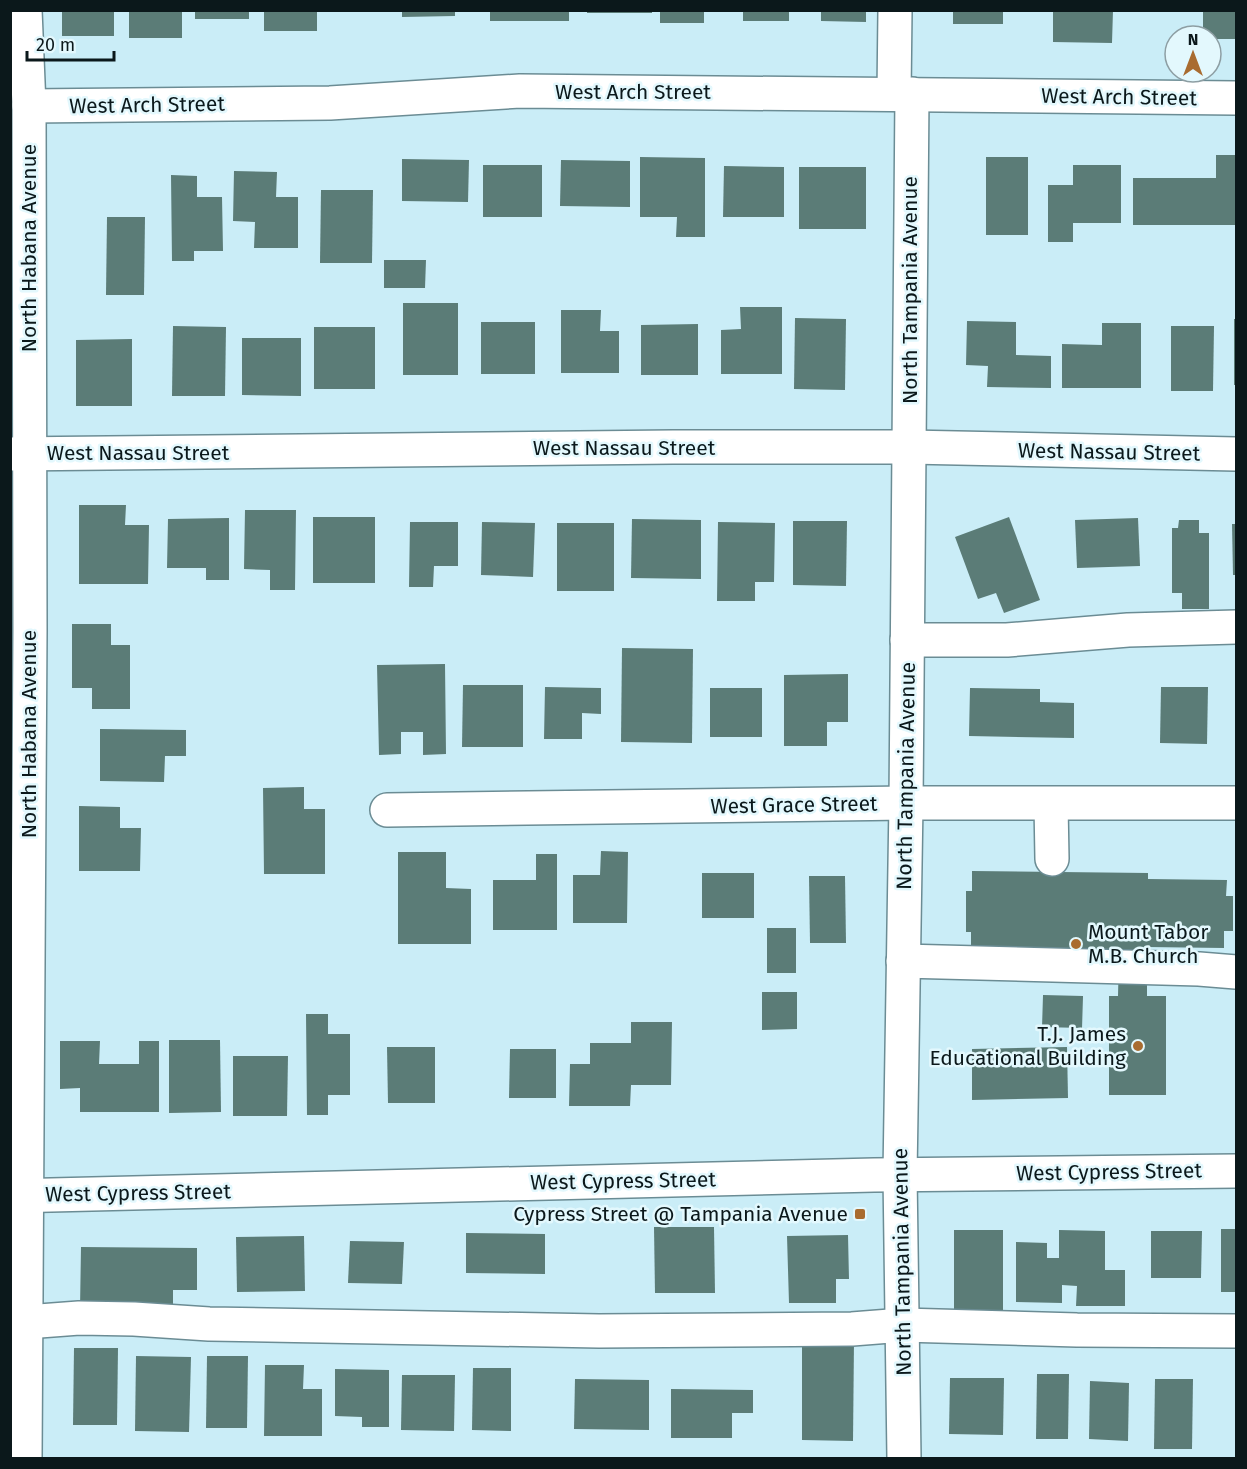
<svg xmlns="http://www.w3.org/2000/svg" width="1247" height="1469" font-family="'Fira Sans',sans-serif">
<rect width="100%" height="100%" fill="#caedf7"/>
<!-- building -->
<g fill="#5b7c77">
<rect x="62" y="10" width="52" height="26"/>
<rect x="129" y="10" width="53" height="28"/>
<rect x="195" y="10" width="54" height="9"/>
<rect x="264" y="10" width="53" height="21"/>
<path d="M402 10H455V16L402 17Z"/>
<rect x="490" y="10" width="79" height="11"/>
<rect x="587" y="10" width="65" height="3"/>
<rect x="660" y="10" width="44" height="13"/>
<rect x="743" y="10" width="46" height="11"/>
<path d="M821 10H866V22L821 21Z"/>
<rect x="953" y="10" width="50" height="14"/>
<path d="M1053 10H1113L1112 43 1053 42Z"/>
<path d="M1203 10H1236V39H1211V36H1203Z"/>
<path d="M1216 155H1236V225H1133V178H1216Z"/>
<path d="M640 157 705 158V237H676L677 217H640Z"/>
<rect x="986" y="157" width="42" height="78"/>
<path d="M402 159 469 160 468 202 402 201Z"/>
<path d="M561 160 630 161V207L560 206Z"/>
<rect x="483" y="165" width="59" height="52"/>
<path d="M1073 165H1121V223H1073V242H1048V185H1073Z"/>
<path d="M724 166 784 167V217H723Z"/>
<rect x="799" y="167" width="67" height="62"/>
<path d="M234 171 277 172 276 197H298V248H254L255 222 233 221Z"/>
<path d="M171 175 197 176V197H222L223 251H194V261H172Z"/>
<path d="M321 190H373L372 263H320Z"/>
<path d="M107 217H145L144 295H106Z"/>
<path d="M384 260H426L425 288H384Z"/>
<rect x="403" y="303" width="55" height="72"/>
<path d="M740 307H782V374H721V330L741 329Z"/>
<path d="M561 310H601L600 331H619V373H561Z"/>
<path d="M795 318 846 319 845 390 794 389Z"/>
<rect x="1234" y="319" width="2" height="66"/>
<path d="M967 321 1016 322V355L1051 356V388L987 387 988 366 966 365Z"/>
<rect x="481" y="322" width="54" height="52"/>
<path d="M1102 323H1141V388H1062V344L1102 345Z"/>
<path d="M698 324V375H641V325Z"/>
<path d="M173 326 226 327 225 396H172Z"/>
<path d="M1171 326H1214L1213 391H1171Z"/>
<rect x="314" y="327" width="61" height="62"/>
<path d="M242 338H301V396L242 395Z"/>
<path d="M132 339V406H76V340Z"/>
<path d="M79 505H126L125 525H149L148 584H79Z"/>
<path d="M245 510H296L295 590H270V570L244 569Z"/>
<rect x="313" y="517" width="62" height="66"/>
<path d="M1009 517 1040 600 1004 613 996 593 978 599 955 537Z"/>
<path d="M229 518V580H206V568H167L168 519Z"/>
<path d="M1138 518 1140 566 1077 568 1075 520Z"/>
<path d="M632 519 701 520V579L631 578Z"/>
<path d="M1179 520H1199V533H1209V609H1182V593H1172V528H1178Z"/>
<path d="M793 521H847L846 586 793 585Z"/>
<path d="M410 522H458V566H434L433 587H409Z"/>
<path d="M482 522 535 523 533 577 481 575Z"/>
<path d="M718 522 775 523 774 582H755V601H717Z"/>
<rect x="557" y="523" width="57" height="68"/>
<path d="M1232 524H1236V575H1233Z"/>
<path d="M72 624H111V645H130V709H92V688H72Z"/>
<path d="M622 648 693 649 692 743 621 742Z"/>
<path d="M445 664 446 754 423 755V732H401V754L379 755 377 665Z"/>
<path d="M848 674V722H827V746H784V675Z"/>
<path d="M463 685H523V747H462Z"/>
<path d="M545 687 601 688V714L582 713V739H544Z"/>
<path d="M1161 687H1208L1207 744 1160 743Z"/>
<rect x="710" y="688" width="52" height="49"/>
<path d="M970 688 1040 689V702L1074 703V738L969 736Z"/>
<path d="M100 729 186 730V756H165L164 782 100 781Z"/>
<path d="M304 787V809H325V874H264L263 788Z"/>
<path d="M79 806 120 807V828H141L140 871H79Z"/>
<path d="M601 851 628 852 627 923H573V875H600Z"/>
<path d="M398 852H446V888L471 889V944H398Z"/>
<path d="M536 854H557V930H493V880H536Z"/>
<path d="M972 871 1148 873V879L1227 880 1226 896H1233V931H1224V948L1147 947V996H1166V1095H1109V996H1118L1119 954 971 953V932H966V891H972Z"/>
<rect x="702" y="873" width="52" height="45"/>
<path d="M809 876H845L846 943H810Z"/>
<rect x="767" y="928" width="29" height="45"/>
<path d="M762 992H797V1029L762 1030Z"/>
<path d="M1043 995 1083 996 1082 1028 1042 1027Z"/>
<path d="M306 1014H328V1034H350V1095H328V1115H307Z"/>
<path d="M631 1022H672L671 1085H631L630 1106H569L570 1064H590V1043H631Z"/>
<path d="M169 1040H220L221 1112 169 1113Z"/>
<path d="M60 1041H100L99 1064H139V1041H159V1112H80V1088L60 1089Z"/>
<path d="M387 1047H435V1103H388Z"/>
<path d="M1067 1047 1068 1098 972 1100V1049Z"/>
<path d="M510 1049H556V1098H509Z"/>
<path d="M233 1056H288L287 1116H233Z"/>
<path d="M654 1227H714L715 1293H655Z"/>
<rect x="1221" y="1229" width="15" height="63"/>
<path d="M954 1230H1003V1316L954 1317Z"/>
<path d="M1059 1230 1105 1231V1270H1125V1306H1076L1077 1286 1062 1285V1303L1016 1302V1242L1047 1243V1258H1059Z"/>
<path d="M1151 1231H1202L1201 1278H1151Z"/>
<path d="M466 1233 545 1234V1274L466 1273Z"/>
<path d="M848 1235 849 1279H836V1303H789L787 1236Z"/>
<path d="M304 1236 305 1291 237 1292 236 1237Z"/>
<path d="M350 1241 404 1242 402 1284 348 1283Z"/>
<path d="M81 1247 197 1248V1290H173V1310L80 1309Z"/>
<path d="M802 1340H854L853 1441 802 1440Z"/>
<path d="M74 1348H118L117 1425H73Z"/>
<path d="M136 1356 191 1357 189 1432 135 1431Z"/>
<path d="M207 1356H248L247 1428H206Z"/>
<path d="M265 1365H304L303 1389H322V1436H264Z"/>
<path d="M473 1368H511V1431L472 1430Z"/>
<path d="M335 1369 389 1370V1427H362V1417L335 1416Z"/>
<path d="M1037 1374H1069L1068 1439H1036Z"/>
<path d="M402 1375H455L454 1431 401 1430Z"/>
<path d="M950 1378H1004L1003 1435 949 1434Z"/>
<path d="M575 1379 649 1380V1430L574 1429Z"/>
<path d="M1155 1379H1193L1192 1449H1154Z"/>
<path d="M1090 1381 1129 1383 1128 1441 1089 1439Z"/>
<path d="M671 1389 753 1390V1413H732V1438H671Z"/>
</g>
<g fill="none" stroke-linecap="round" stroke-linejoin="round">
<!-- minor casing -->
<g stroke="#6b8c94" stroke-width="36">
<g id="minor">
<path d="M894 94 895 10"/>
<path d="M29 106 330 103 520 91 1236 98"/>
<path d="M10 454 673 447H909L1236 454"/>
<path d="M907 640H1007L1128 630 1236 627"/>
<path d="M1051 804 1052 859"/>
<path d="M387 810 906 803H1236"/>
<path d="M903 961 1199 969 1236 972"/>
<path d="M10 1196 874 1175 1236 1171"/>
<path d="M26 1322 79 1318 134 1319 209 1324 599 1331 852 1329 903 1325 1077 1330 1236 1331"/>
<path d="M25 1458 30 631 29 106 25 10"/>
<path d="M904 1458 900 1174 906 803 912 94"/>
</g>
</g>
<!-- minor -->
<use href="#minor" stroke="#fff" stroke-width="33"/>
</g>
<!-- markers -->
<g fill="#a96c30" stroke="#e3f8fd" stroke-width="2">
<circle cx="1076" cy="944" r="6"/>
<circle cx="1138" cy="1046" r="6"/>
<rect x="854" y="1208" width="12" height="12" rx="3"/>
</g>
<g text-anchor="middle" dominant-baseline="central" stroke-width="5" stroke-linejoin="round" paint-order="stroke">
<!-- street labels -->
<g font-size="21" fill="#0b181b" stroke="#e3f8fd">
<text x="633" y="92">West Arch Street</text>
<text transform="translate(1119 97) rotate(1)">West Arch Street</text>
<text transform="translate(147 105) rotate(-1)">West Arch Street</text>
<text transform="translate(29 248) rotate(-90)">North Habana Avenue</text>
<text transform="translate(910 290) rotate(-90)">North Tampania Avenue</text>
<text x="624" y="448">West Nassau Street</text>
<text transform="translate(1109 452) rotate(1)">West Nassau Street</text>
<text x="138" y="453">West Nassau Street</text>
<text transform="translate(29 734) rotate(-90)">North Habana Avenue</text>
<text transform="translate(906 776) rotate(-89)">North Tampania Avenue</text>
<text transform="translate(794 805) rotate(-1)">West Grace Street</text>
<text transform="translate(1109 1172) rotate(-1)">West Cypress Street</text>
<text transform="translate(623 1181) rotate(-1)">West Cypress Street</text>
<text transform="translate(138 1193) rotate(-1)">West Cypress Street</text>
<text transform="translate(902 1262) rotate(-91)">North Tampania Avenue</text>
</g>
<!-- poi labels -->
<g font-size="21" fill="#0b181b" stroke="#e3f8fd" text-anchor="end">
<text x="1088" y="932" text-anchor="start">Mount Tabor<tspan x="1088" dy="24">M.B. Church</tspan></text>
<text x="1126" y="1034">T.J. James<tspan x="1126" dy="24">Educational Building</tspan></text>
<text x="848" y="1214">Cypress Street @ Tampania Avenue</text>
</g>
</g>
<!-- border -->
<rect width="1247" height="1469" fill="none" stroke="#0b181b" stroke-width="24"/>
<!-- north arrow -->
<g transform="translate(1193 54)"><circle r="28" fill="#e3f8fd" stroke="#8d9ea3" stroke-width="1.5"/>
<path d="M0-4.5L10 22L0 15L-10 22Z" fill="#a96c30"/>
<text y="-9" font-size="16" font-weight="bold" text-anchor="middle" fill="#0b181b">N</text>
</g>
<!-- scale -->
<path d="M27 51v9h87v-9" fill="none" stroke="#0b181b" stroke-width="3"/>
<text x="36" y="51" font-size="18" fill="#0b181b" stroke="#e3f8fd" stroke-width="4.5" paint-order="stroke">20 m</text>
</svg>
